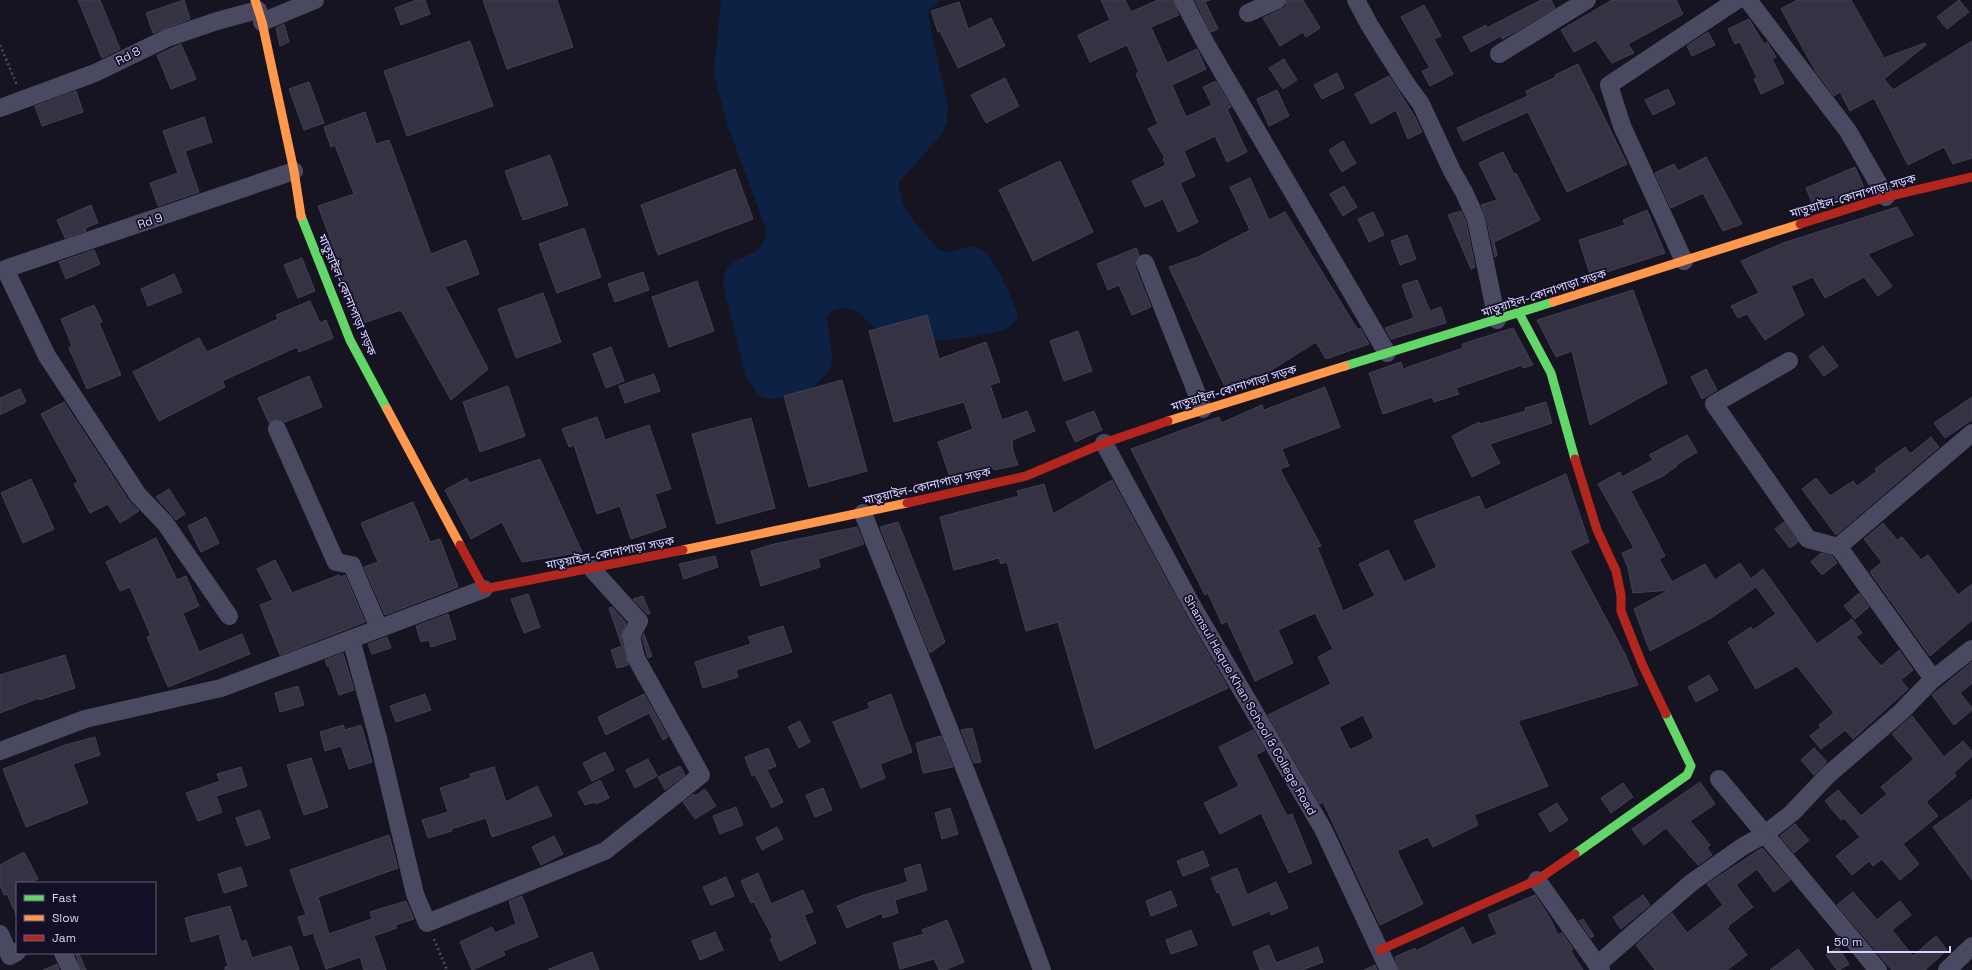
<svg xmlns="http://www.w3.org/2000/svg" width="1972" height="970" font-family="'Space Grotesk','Noto Sans Bengali',sans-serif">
<rect width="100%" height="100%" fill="#161421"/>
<!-- water -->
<path fill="#0d2144" d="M721 0H942L931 8 928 15 948 107 947 123 941 135 899 182C898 208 923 231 939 250 954 255 958 247 972 247 992 246 1009 294 1016 310L1018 319C1014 322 1010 327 1006 329 985 337 929 343 906 341 898 340 887 334 880 331 869 325 861 311 848 308 840 306 831 310 827 317L832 357 831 366 824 377 812 388 797 396 768 399 759 395 746 378 723 283C726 247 767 265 766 229L728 127 714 73Z"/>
<!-- building -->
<g fill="#343243" stroke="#433f54" fill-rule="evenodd">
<path d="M78 0H100L120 49 102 58Z"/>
<path d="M184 0 190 19 153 33 146 13Z"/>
<path d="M417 0H425L430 14 401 25 395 8Z"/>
<path d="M483 0H557L573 47 507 69Z"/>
<path d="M1101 0H1125L1131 12 1158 0H1173L1179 15 1151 27 1167 63 1197 49 1206 69 1172 85 1186 117 1212 105 1203 87 1216 81 1231 107 1227 109 1247 152 1227 162 1215 136 1184 151 1195 176 1180 183 1198 222 1178 232 1163 199 1145 207 1132 181 1166 165 1163 159 1165 158 1148 129 1158 124 1136 74 1139 72 1127 45 1090 62 1078 35 1110 20Z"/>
<path d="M1195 0H1210L1205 2 1218 29 1211 32Z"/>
<path d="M1287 0H1303L1320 28 1306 37 1303 32 1280 46 1263 18 1282 9 1286 6Z"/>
<path d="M1541 0H1551L1555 8 1515 32 1502 39 1501 36 1471 52 1463 37 1486 25 1487 28Z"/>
<path d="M1612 0H1676L1683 14 1628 44 1634 53 1612 63 1596 40 1574 52 1561 30Z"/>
<path d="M1797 0H1851L1884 58 1925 43 1926 45 1884 79 1893 90 1972 41V158L1953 164 1944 147 1908 165 1874 98 1850 111 1840 92 1834 96 1816 72 1781 9Z"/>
<path d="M1959 0 1969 12 1947 29 1937 17Z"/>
<path d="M959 2 968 29 991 18 1005 46 958 68 940 31 938 32 931 11Z"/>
<path d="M1424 5 1441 36 1434 39 1453 74 1430 86 1422 71 1430 68 1401 17Z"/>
<path d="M1749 19 1764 44 1767 42 1776 57 1772 59 1784 83 1761 94 1754 79 1757 78 1740 42 1735 44 1728 29Z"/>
<path d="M284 24 289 42 280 46 276 28Z"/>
<path d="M1708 32 1715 45 1692 56 1687 46Z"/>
<path d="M470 41 493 106 407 136 384 71Z"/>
<path d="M181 44 196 79 171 89 157 55Z"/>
<path d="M1284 59 1297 80 1283 89 1269 68Z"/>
<path d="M1578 64 1627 164 1567 192 1528 112 1463 141 1457 128 1528 96 1526 91 1556 77 1555 75Z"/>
<path d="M1337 73 1344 88 1322 99 1314 85Z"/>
<path d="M1389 76 1415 117 1422 132 1408 139 1396 110 1371 124 1355 94Z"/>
<path d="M1005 78 1019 106 986 123 971 95Z"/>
<path d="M309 82 324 123 304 130 289 89Z"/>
<path d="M1668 89 1675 104 1653 115 1645 100Z"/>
<path d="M1277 90 1289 116 1269 126 1257 99Z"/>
<path d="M76 91 83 112 42 126 35 106Z"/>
<path d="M365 112 376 144 389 140 431 254 466 240 479 274 445 287 488 369 451 400 401 310 358 325 324 240 330 238 318 206 354 194 335 145 331 147 324 127Z"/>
<path d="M204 117 212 142 185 151 199 192 158 206 150 183 178 173 163 131Z"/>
<path d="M1343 141 1356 163 1342 172 1329 150Z"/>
<path d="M1503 152 1514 174 1516 173 1540 220 1494 242 1497 255 1495 257 1486 217 1481 205 1497 200 1479 163Z"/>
<path d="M550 155 568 205 523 220 505 171Z"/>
<path d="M1706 157 1742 224 1723 231 1703 193 1671 208 1655 173 1674 164 1678 171Z"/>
<path d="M1060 161 1093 232 1033 261 999 190Z"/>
<path d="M1855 167 1865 190 1814 207 1806 188Z"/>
<path d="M735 169 753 219 658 255 641 205Z"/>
<path d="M1250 178 1269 220 1285 212 1358 330 1360 328 1369 344 1326 359 1316 342 1254 381 1226 389 1169 267 1198 257 1250 230 1230 187Z"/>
<path d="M1344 186 1357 207 1343 216 1330 194Z"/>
<path d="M91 205 98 223 85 228 86 231 65 238 57 220Z"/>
<path d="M1897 207 1913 235 1868 254 1892 286 1878 296 1864 277 1825 298 1813 277 1791 286 1804 315 1765 340 1747 314 1738 318 1731 306 1759 293 1741 261 1783 243Z"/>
<path d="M1647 210 1665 253 1591 277 1579 240 1625 225 1623 220Z"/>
<path d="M1461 211 1466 222 1475 267 1471 269 1448 215Z"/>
<path d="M1373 212 1384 235 1369 242 1358 219Z"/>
<path d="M584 228 601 277 557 293 539 244Z"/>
<path d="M1407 235 1416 259 1400 265 1391 241Z"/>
<path d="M1136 248 1139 255 1135 261V267L1151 307 1132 315 1119 285 1108 290 1097 264Z"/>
<path d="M94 250 100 264 66 279 59 262Z"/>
<path d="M302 258 315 291 298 298 284 265Z"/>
<path d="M643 272 649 290 615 302 608 284Z"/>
<path d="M174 274 182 292 148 306 141 289Z"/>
<path d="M1417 280 1430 311 1441 307 1446 323 1391 339 1385 328 1414 318 1402 285Z"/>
<path d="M697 281 714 331 669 347 652 297Z"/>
<path d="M1633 290 1667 383 1590 425 1572 351 1556 357 1537 320Z"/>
<path d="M543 293 561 342 516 358 498 309Z"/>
<path d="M310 301 320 323 326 320 333 338 299 352 297 347 222 381 225 387 159 421 133 372 199 338 207 352 278 319 276 315Z"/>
<path d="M94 305 102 322 99 323 121 375 87 389 69 348 72 346 61 319Z"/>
<path d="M927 315 939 359 986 342 1000 382 990 385 1002 420 1027 411 1035 431 1012 440 1013 451 1018 465 994 470 992 467 951 480 938 442 973 429 964 402 894 422 869 331Z"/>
<path d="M1513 328 1533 365 1523 368 1522 365 1456 388 1459 394 1434 402 1432 397 1383 414 1369 373 1401 362 1403 369 1463 348 1462 344Z"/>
<path d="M1078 331 1092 371 1064 381 1050 341Z"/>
<path d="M1823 346 1838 366 1824 376 1809 356Z"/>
<path d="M611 347 624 381 606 388 593 354Z"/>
<path d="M1706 369 1717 390 1702 399 1691 377Z"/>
<path d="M654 374 660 391 625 403 619 386Z"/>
<path d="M309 376 322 407 285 422 278 419 269 423 258 398Z"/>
<path d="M842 380 867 471 809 487 784 396Z"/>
<path d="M508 386 525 436 480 452 463 402Z"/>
<path d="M1325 387 1340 427 1282 449 1289 466 1280 469 1321 546 1317 547 1343 611 1375 596 1359 564 1388 550 1404 582 1437 567 1414 521 1479 496 1485 510 1566 474 1589 542 1570 551 1625 654 1638 685 1518 721 1548 786 1474 815 1478 825 1433 847 1428 837 1397 851 1423 904 1380 925 1323 802 1320 804 1268 715 1331 684 1318 657 1333 649 1315 613 1278 630 1293 663 1255 681 1227 621 1222 624 1208 593 1205 595 1131 449 1207 421 1219 417 1221 423 1262 405 1264 410ZM1363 715 1374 738 1350 750 1339 727Z"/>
<path d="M20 389 26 402 0 415V398Z"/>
<path d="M1972 397V420L1945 438 1934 423Z"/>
<path d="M64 402 129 501 139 511 120 523 108 504 90 513 74 484 78 482 41 414Z"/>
<path d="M1546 402 1552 423 1490 444 1500 463 1472 477 1452 436 1479 422 1480 424 1526 411 1525 408Z"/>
<path d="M1094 411 1102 430 1075 442 1066 422Z"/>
<path d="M597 417 605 440 649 425 671 489 655 494 666 527 631 539 620 506 597 514 574 445 569 447 562 429Z"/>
<path d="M751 418 775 508 717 524 692 434Z"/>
<path d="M1687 435 1697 452 1676 465 1677 466 1663 476 1631 491 1665 556 1659 559 1672 582 1705 564 1715 580 1740 563 1751 579 1763 569 1817 644 1852 619 1862 633 1856 637 1881 666 1899 650 1913 670 1901 680 1908 689 1853 739 1845 730 1821 749 1810 736 1821 727 1819 725 1834 713 1797 666 1756 689 1728 642 1751 627 1753 630 1776 614 1756 587 1711 618 1650 651 1634 609 1669 590 1633 593 1628 568 1622 553 1634 548 1598 484 1620 472 1622 477 1653 460 1649 455Z"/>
<path d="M1931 437 1939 447 1836 535 1802 489 1816 478 1830 496 1853 481 1857 486 1877 471 1875 469 1905 447 1910 454Z"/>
<path d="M540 459 582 552 522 562 502 522 471 539 445 490 467 478 469 483Z"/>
<path d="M31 479 54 529 23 543 1 493Z"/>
<path d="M1112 480 1185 614 1228 688 1095 749 1058 622 1026 631 1007 562 1001 564 999 558 954 570 940 517 1019 496 1017 491 1044 484 1053 514Z"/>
<path d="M169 489 185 514 176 520 156 497Z"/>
<path d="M413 502 430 542 440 539 458 587 385 615 364 567 378 562 361 523Z"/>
<path d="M206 517 219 543 201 552 188 526Z"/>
<path d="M898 522 945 642 930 653 880 527Z"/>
<path d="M1784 522 1798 542 1790 548 1775 529Z"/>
<path d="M1883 523 1897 540 1902 537 1921 560 1928 555 1958 595 1972 584V620L1930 656 1870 572 1882 562 1864 539Z"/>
<path d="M857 527 864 544 818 559 820 567 761 586 751 551 774 544Z"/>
<path d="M156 538 177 580 186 576 199 606 183 613 199 652 242 634 250 654 168 687 147 637 151 636 130 587 120 591 106 562Z"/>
<path d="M1821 553 1832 556 1837 563 1822 575 1811 562Z"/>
<path d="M715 556 718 567 684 579 679 564Z"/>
<path d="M275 560 292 593 339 575 340 577 345 575 365 622 280 655 260 605 273 600 257 569Z"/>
<path d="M1859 593 1869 607 1855 619 1844 606Z"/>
<path d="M528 594 540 627 524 633 511 599Z"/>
<path d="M643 596 650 614H647L633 599Z"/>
<path d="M612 607 626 623 621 638 628 665 617 668 611 650 622 646 609 608Z"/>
<path d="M448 614 456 639 431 647 429 640 421 642 416 626Z"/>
<path d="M783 626 792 652 736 670 738 677 703 688 695 662 751 644 748 637Z"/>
<path d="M644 634 652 656 648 658 642 637Z"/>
<path d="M387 637 391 648 372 654 368 644Z"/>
<path d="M343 653 354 690 339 695 329 666H327L325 660Z"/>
<path d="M65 655 75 688 39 700V698L0 713V675Z"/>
<path d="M1972 662V683L1960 693 1972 708V710L1954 725 1932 695Z"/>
<path d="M1709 675 1718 690 1696 702 1688 687Z"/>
<path d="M298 686 304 705 280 712 275 693Z"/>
<path d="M425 694 431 710 396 722 390 706Z"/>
<path d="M644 694 668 737 663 740 649 713 606 735 598 717Z"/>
<path d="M891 694 912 752 880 764 885 778 861 788 833 722 870 708 868 703Z"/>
<path d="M1912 716 1944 757 1963 741 1972 751V756L1954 773 1956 776 1926 802 1938 816 1903 844 1919 864 1900 880 1882 859 1873 866 1869 861 1852 875 1836 856 1860 837 1844 818 1841 820 1825 801 1838 790 1861 816 1887 794 1881 787 1914 759 1892 734Z"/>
<path d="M800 721 810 742 799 748 788 727Z"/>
<path d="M343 725 345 730 361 725 372 762 349 769 341 746 325 751 320 732Z"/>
<path d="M972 728 981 762 974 763 961 730Z"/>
<path d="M1253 730 1265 750 1256 755 1287 816 1292 814 1312 863 1289 873 1261 813 1220 834 1204 803 1239 786 1219 747Z"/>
<path d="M941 736 953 767 923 773 916 743Z"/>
<path d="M95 737 100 755 73 764 88 803 26 827 3 769 65 745Z"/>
<path d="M768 748 776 766 767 770 783 802 772 808 755 775 752 776 745 757Z"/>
<path d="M1814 748 1827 762 1814 775 1801 760Z"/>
<path d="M605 752 614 770 592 781 583 763Z"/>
<path d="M311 758 328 807 304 815 287 765Z"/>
<path d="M648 759 657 776 635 788 626 770Z"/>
<path d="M680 766 685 775 665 790 658 777Z"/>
<path d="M241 767 247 786 216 796 222 812 198 821 186 793 220 781 217 774Z"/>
<path d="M494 767 506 802 537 786 552 816 492 837 486 818 451 829 452 831 428 838 422 820 448 812 440 788 471 778 470 774Z"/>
<path d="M600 780 609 798 596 804 595 802 585 805 578 792Z"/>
<path d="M1700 782 1715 804 1690 821 1710 845 1707 848 1712 855 1698 865 1666 828 1644 845 1632 829Z"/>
<path d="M1623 783 1633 797 1611 813 1601 798Z"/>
<path d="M823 788 832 810 815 817 806 795Z"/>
<path d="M705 789 716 806 695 819 683 802 694 794 695 796Z"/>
<path d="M1972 799V880L1933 827Z"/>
<path d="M1557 803 1568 820 1550 832 1539 814Z"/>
<path d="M736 807 743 825 720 834 713 816Z"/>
<path d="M950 808 958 834 942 839 935 813Z"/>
<path d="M260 810 270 838 246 846 236 818Z"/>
<path d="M1795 824 1809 840 1794 853 1780 836Z"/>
<path d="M777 827 783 839 762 850 756 838Z"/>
<path d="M389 835 398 868 318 897 329 934 372 919 370 912 406 901 414 919 395 925 397 928 374 936 386 970H364L360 957 326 969 313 933 304 936 298 917 306 915 290 870Z"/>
<path d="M554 836 563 854 541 865 532 847Z"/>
<path d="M1762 848 1790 880 1774 892 1757 869 1736 885 1753 907 1728 926 1729 927 1727 928 1747 955 1727 970H1655L1636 945 1672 913 1687 933 1723 905 1707 884Z"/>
<path d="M1203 851 1209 866 1183 876 1177 861Z"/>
<path d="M24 852 38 879 29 883H17V916L7 894 4 895 0 885V865Z"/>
<path d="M920 864 927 890 895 900 898 913 883 918 882 913 847 928 837 906 861 896 908 882 904 869Z"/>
<path d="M241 867 247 886 224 893 218 874Z"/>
<path d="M1237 868 1247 895 1276 882 1288 908 1271 915 1270 911 1233 926 1219 892 1217 893 1211 878Z"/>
<path d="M758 873 771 904 803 890 813 912 804 915 816 943 780 961 770 939 773 938 754 902 751 903 741 881Z"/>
<path d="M726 877 734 896 711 905 703 887Z"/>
<path d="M1171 891 1177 906 1151 916 1146 901Z"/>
<path d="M1853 892 1877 920 1900 901 1911 915 1892 930 1913 956 1936 936 1947 950 1925 970H1892L1837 905Z"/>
<path d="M1535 895 1550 918 1558 935 1562 933 1573 949 1571 951 1583 970H1399L1395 957 1415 948 1416 951 1463 927 1472 945 1497 934 1488 915Z"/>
<path d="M1643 895 1650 905 1621 929 1613 917Z"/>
<path d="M522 896 538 937 503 951 505 955 472 970 460 942 492 927 495 933 516 924 509 901Z"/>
<path d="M230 906 241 942 246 940 252 958 291 946 299 970H225V967L228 966 219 934 191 942 185 918Z"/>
<path d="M1583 919 1594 936 1591 938 1579 921Z"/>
<path d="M947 920 964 962 945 970H939L934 959 900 969 893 943 924 934 922 930Z"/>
<path d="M1191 930 1197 945 1171 954 1166 940Z"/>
<path d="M715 932 723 950 700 960 692 941Z"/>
<path d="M1269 945 1276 963 1318 947 1323 962 1302 970H1260L1253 952Z"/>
<path d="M1838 947 1849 964 1839 970H1837L1826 955Z"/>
<path d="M1798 949 1814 970H1770Z"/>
<path d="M592 952 599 970H549V969Z"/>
<path d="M79 954 86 970H81L76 955Z"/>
<path d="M57 964 59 970H43Z"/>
<path d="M1375 965 1377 970H1364Z"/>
</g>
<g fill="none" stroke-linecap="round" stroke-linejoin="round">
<!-- path -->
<g stroke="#44505f" stroke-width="2.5" stroke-dasharray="2 3" stroke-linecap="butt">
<path d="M0 45 17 85"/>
<path d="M434 939 447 970"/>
</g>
<!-- street -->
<g stroke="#4a4962" stroke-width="18">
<path d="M1183 0 1206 44 1387 353"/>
<path d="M1356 0 1370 26 1405 82 1421 104 1452 171 1464 192 1476 219 1497 320"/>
<path d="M1748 0 1848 131 1886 197"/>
<path d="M1248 13 1277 0"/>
<path d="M262 22 315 0"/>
<path d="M1499 54 1587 0"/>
<path d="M0 108 95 73 167 38 217 21 258 10"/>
<path d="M1684 261 1622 126 1609 85 1737 0"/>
<path d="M1145 263 1203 409"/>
<path d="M1789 361 1714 404 1808 539 1838 547 1843 553 1933 679"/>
<path d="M277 429 336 562 352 565 379 628"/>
<path d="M1104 443 1194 609 1323 829 1389 970"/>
<path d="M863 513C923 665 986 817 1042 970"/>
<path d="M1838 547 1972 433"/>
<path d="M229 616 165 523 138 495 47 356 5 269 294 171"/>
<path d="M351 639 378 738 415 894 427 923 605 851 701 775 636 658 631 636 639 621 592 569"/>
<path d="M0 751 85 719 221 688 484 589"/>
<path d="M1719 779 1878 970"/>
<path d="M1537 880 1601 970"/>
<path d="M0 934 10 956 17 952"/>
<path d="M63 953 71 970"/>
<path d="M1597 965 1691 883 1742 847 1765 834 1792 813 1828 775 1901 712 1933 679 1972 649"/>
<path d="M1947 970 1972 946"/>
</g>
<!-- fast -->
<g stroke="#63d668" stroke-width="9">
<path d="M301 216 350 340 387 409"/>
<path d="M1519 313 1551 373 1575 459"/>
<path d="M1345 366 1553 302"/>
<path d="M1575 854 1687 775 1691 766 1666 714"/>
</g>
<!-- slow -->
<g stroke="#ff974d" stroke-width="9">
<path d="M255 0 262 22 294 171 301 216"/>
<path d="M1553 302 1800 224"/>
<path d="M387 409 460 545"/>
<path d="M1168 421 1345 366"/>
<path d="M683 550 907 503"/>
</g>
<!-- jam -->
<g stroke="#b3261e" stroke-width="9">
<path d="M1800 224 1886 197 1972 177"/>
<path d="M1575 459 1597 530 1616 571 1621 595V611L1642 664 1666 714"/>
<path d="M907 503 1026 476 1104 443 1168 421"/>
<path d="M460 545 484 589 683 550"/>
<path d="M1380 950 1537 880 1575 854"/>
</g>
</g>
<g text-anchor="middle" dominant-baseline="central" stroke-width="3.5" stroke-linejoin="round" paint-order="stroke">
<!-- street labels -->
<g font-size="12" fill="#d9d4ff" stroke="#130f26">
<text transform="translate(128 56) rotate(-28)">Rd 8</text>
<text transform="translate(1853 196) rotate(-16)">মাতুয়াইল-কোনাপাড়া সড়ক</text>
<text transform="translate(150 221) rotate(-19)">Rd 9</text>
<text transform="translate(1544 293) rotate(-18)">মাতুয়াইল-কোনাপাড়া সড়ক</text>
<text transform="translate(347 295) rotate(67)">মাতুয়াইল-কোনাপাড়া সড়ক</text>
<text transform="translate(1234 388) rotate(-17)">মাতুয়াইল-কোনাপাড়া সড়ক</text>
<text transform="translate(927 486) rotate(-13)">মাতুয়াইল-কোনাপাড়া সড়ক</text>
<text transform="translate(610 553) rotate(-11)">মাতুয়াইল-কোনাপাড়া সড়ক</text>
<text transform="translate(1250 705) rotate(60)">Shamsul Haque Khan School &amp; College Road</text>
</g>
</g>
<!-- legend -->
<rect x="16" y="882" width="140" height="72" fill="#130f26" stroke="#625e7d"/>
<rect x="24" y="895" width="20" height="6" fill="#63d668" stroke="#625e7d"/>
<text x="52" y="902" font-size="12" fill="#d9d4ff">Fast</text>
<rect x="24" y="915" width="20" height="6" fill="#ff974d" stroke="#625e7d"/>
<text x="52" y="922" font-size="12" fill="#d9d4ff">Slow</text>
<rect x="24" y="935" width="20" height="6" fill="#b3261e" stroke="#625e7d"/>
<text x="52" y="942" font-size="12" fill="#d9d4ff">Jam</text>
<!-- scale -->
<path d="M1828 946v6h122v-6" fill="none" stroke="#d9d4ff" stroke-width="2"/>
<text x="1834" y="946" font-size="12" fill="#d9d4ff" stroke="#130f26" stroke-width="3" paint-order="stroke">50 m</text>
</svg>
